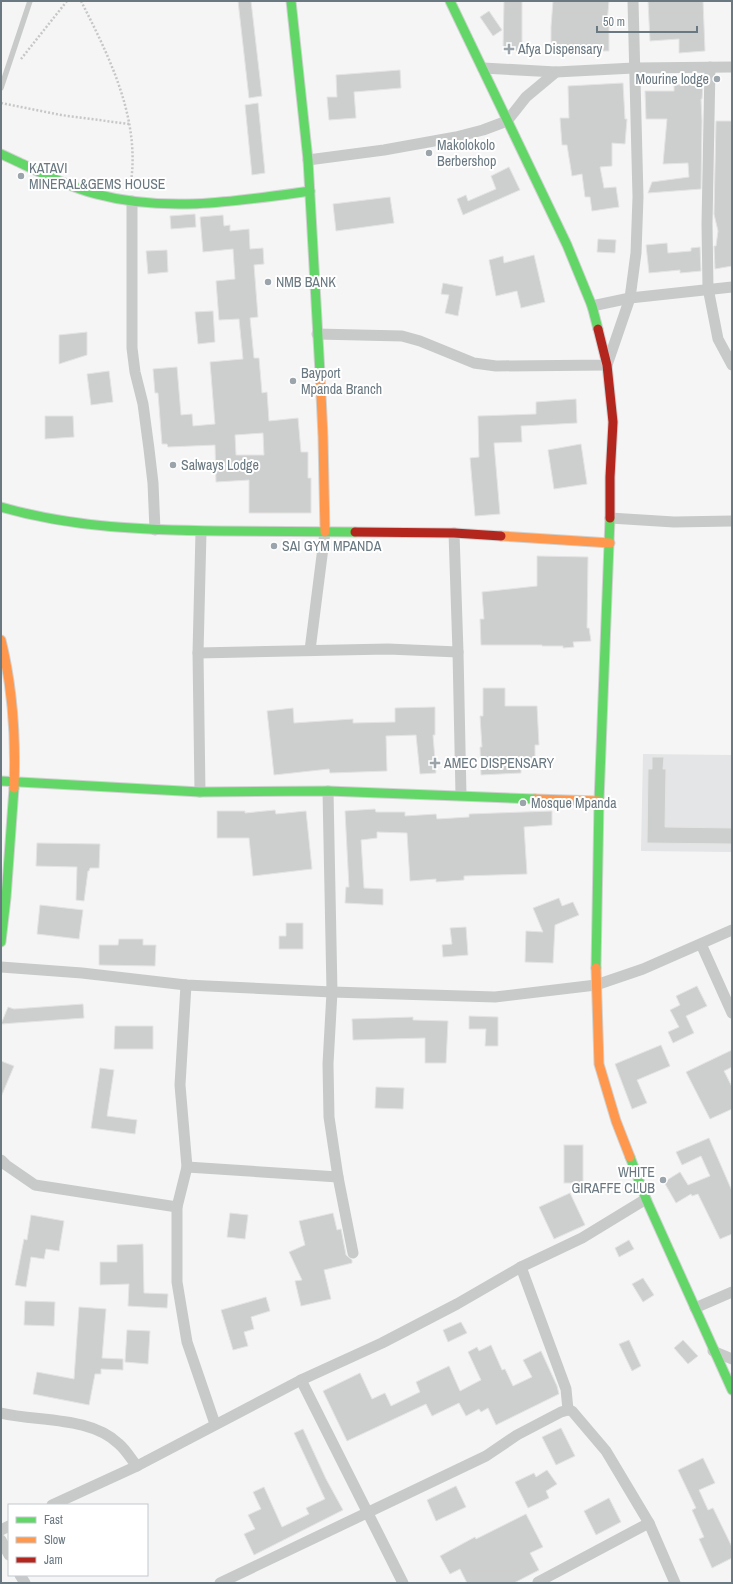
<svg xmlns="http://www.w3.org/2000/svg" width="733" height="1584" font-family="'Archivo Narrow',sans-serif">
<rect width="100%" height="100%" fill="#f5f5f5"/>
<!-- built -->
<path fill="#e4e5e6" d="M643 754 732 755V852L641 851Z"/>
<!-- building -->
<g fill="#cdcece" stroke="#e4e4e4" fill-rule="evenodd">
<path d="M238 1H251L262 96 249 98Z"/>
<path d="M504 1H522V51H503Z"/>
<path d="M553 1H609L607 23H609V51H551V27Z"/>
<path d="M648 1H703L705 51 679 53V39L650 41Z"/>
<path d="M489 11 502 30 493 36 480 17Z"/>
<path d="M400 70 401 88 354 92 356 118 329 120 327 97H337L336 75Z"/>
<path d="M623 83 625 119H627L625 144 612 143V166L600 167 604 188 616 187 619 207 592 211 590 197H585L582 174 572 176 567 145H562L560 118H569L568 86Z"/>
<path d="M703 84 702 99H701L702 121 701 189 648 193 652 182 689 177 688 163 663 164 667 119H646L645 91H674V85Z"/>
<path d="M258 103 265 173 252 175 245 105Z"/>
<path d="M716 121H732V266L715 269 714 246H716L718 231 714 214Z"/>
<path d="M509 167 520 190 463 215 457 199 466 195 468 201 496 189 491 176Z"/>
<path d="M390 197 394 223 336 231 333 204Z"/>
<path d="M195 214 196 227 171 229 170 216Z"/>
<path d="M223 215 224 226 230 225V231L249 229 250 249 263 248 264 264 254 265 258 317 250 318 254 358H259L262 393 267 392 269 421 298 418 301 452H308V478H311V513H249V480L216 482 215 445 168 447 167 444H162L158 393H155L153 369 177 367 181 415 192 414 193 426 215 424 210 362 243 359 239 319 219 320 216 281 235 279 233 249 203 252 200 217ZM263 433 264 455H236L235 435Z"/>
<path d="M598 239 616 240 615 253 597 252Z"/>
<path d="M667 243 668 253 691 251V248L700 247 701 271 680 273V270L649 273 646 245Z"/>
<path d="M167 250 168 272 148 274 146 251Z"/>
<path d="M534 255 545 302 521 308 517 291 496 296 489 260 503 256 504 263Z"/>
<path d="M443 283 463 287 458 316 445 313 449 295 441 294Z"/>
<path d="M213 311 215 342 198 344 195 312Z"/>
<path d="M87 332V355L59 364V335Z"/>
<path d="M109 371 113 402 91 405 87 374Z"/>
<path d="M576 399 577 423 521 426 522 442 494 443 500 514 475 516 470 458 479 457 478 416 536 414V402Z"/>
<path d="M45 416H73L74 437 45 439Z"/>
<path d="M581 444 587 484 554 489 548 450Z"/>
<path d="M537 556 588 557 587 628H589L591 641 573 642 574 647 563 648V646H542V645H481L480 619H484L482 592 537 586Z"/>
<path d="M483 688H505V706H537L539 745H535V763L521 764V773L481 775 480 747H482L480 716H483Z"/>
<path d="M435 707V735H433L436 773 420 774 416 735 386 736 387 771 330 773 329 769 274 775 267 711 293 708 294 723 353 719V723L395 722V708Z"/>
<path d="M652 757H664L663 769H666L665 827 732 828V844L647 843 648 769H652Z"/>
<path d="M375 809 376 812H405V816L436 814 437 819 469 817V814L552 811V825L524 827 527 874 464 876V880L436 882V879L410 881 407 833 377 832V838L361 840 364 888 383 889V905L345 903 346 887H349L345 811Z"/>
<path d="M275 810 276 814 306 811 312 869 253 876 249 838H217V811H245V813Z"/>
<path d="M37 843 100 844 99 868H90L89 871H88L84 901 76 900 77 867 36 866Z"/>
<path d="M559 898 562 906 573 902 579 915 555 925 553 963 525 962 526 931 543 932 533 908Z"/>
<path d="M40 905 83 910 79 939 37 934Z"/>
<path d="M286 923H303V949H279V936H286Z"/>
<path d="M466 927 468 955 443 957 442 945 452 944 450 928Z"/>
<path d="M119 939H143V945H156L155 966 99 965V945H118Z"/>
<path d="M697 986 707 1006 686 1016 694 1033 673 1043 668 1032 679 1027 670 1010 680 1005 676 996Z"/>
<path d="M83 1004 84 1018 1 1024 8 1007 14 1009Z"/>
<path d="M469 1016 498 1017V1046H485L486 1029H469Z"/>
<path d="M413 1017V1020L448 1021 446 1063H425V1038L353 1040 352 1019Z"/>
<path d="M115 1026H153V1049H114Z"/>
<path d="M661 1045 670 1066 637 1080 647 1103 632 1109 615 1064Z"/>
<path d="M732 1050V1067L724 1071 732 1087V1109L710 1119 686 1072Z"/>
<path d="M1 1061 14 1066 1 1097Z"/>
<path d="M100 1068 114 1070 107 1116 137 1120 135 1134 91 1128Z"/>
<path d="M376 1087 404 1088 403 1109 375 1108Z"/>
<path d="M709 1138 732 1191V1234L720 1239 698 1194 692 1196 691 1194 676 1203 664 1182 680 1172 688 1185 710 1176 701 1156 682 1165 676 1152Z"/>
<rect x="564" y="1145" width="19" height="38"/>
<path d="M570 1193 585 1225 554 1239 539 1207Z"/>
<path d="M230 1213 248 1215 245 1239 227 1237Z"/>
<path d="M333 1213 337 1230 341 1229 346 1255 352 1260V1263L324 1270 331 1299 301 1306 295 1281 302 1280 289 1252 305 1245 299 1221Z"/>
<path d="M31 1215 64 1221 59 1251 46 1249 44 1259 31 1257 26 1287 15 1285 24 1239 27 1240Z"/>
<path d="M629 1240 634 1249 619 1257 615 1248Z"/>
<path d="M143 1244 144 1293 168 1294 167 1308 128 1306 129 1284 100 1285V1262H117V1245Z"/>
<path d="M643 1278 654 1295 643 1302 632 1284Z"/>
<path d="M266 1297 270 1311 251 1317 254 1329 244 1332 248 1346 233 1350 221 1310Z"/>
<path d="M25 1301 55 1302 54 1326 24 1325Z"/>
<path d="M79 1307 106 1309 102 1358 123 1359V1370L101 1369V1374H95L89 1405 33 1394 37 1372 74 1379Z"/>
<path d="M461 1322 467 1333 448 1342 443 1330Z"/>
<path d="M127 1330 150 1331 148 1364 125 1362Z"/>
<path d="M629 1340 641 1366 632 1371 619 1344Z"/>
<path d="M683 1340 698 1356 688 1364 674 1348Z"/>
<path d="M491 1345 502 1370 505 1369 513 1386 532 1377 523 1360 541 1351 557 1386 559 1394 496 1425 488 1408 481 1412 479 1409 466 1416 459 1403 432 1416 426 1404 347 1441 323 1391 360 1373 372 1399 385 1393 391 1406 420 1392 416 1382 449 1366 460 1391 481 1380 468 1352 477 1347 479 1351Z"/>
<path d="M561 1428 575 1456 556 1465 542 1437Z"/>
<path d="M303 1429 326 1479 343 1510 254 1555 244 1534 255 1529 248 1515 261 1509 253 1492 264 1487 282 1527 309 1514 306 1508 325 1499 294 1433Z"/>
<path d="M703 1458 715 1483 699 1490 708 1510 713 1508 732 1547V1558L712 1568 699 1539 704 1537 692 1510 696 1508 678 1470Z"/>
<path d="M547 1470 557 1484 546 1491 549 1498 528 1508 515 1482 534 1473 536 1477Z"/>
<path d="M456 1486 466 1507 436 1521 427 1500Z"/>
<path d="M609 1498 621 1522 596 1535 584 1511Z"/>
<path d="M526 1514 543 1547 530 1553 539 1570 514 1583H467L460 1569 450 1574 440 1556 475 1537 476 1539Z"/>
</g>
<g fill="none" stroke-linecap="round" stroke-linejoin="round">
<!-- fast casing -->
<g stroke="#d1d2d2" stroke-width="11">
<g id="fast">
<path d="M291 1 308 160 320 373"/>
<path d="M450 1 567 245 592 306 598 329"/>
<path d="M1 154C32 168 63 185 96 194 167 213 239 201 310 191"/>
<path d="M1 507C74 528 146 530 221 531 266 531 310 532 355 532"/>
<path d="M1 781 200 792 328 791 535 799"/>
<path d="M1 942 6 898 14 788"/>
<path d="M596 968 599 801 610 518"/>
<path d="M630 1157 646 1199 732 1390"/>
</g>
</g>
<!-- slow casing -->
<g stroke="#d1d2d2" stroke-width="11">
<g id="slow">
<path d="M320 373 323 437 325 532"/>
<path d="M501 536 610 543"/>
<path d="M1 640C13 689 16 738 14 788"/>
<path d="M535 799 599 801"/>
<path d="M596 968 599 1064 616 1121 630 1157"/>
</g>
</g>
<!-- jam casing -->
<g stroke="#d1d2d2" stroke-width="11">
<g id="jam">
<path d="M598 329 607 365 613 422 610 477V518"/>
<path d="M355 532 454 533 501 536"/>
</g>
</g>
<!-- path -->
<g stroke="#c6c7c8" stroke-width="2.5" stroke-dasharray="2 2" stroke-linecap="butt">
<path d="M81 1C110 58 142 122 130 188"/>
<path d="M21 59 67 1"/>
<path d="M1 103 61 115 129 124"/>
</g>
<!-- lane -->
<path stroke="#c8caca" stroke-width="5.5" d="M1 88 30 1"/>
<!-- street -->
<g stroke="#c8caca" stroke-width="11">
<path d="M710 67 707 224 708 288 718 339 732 365"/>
<path d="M483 68 556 72 634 68 732 67"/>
<path d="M308 160 384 150 456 137 483 130 507 121 526 97 556 72"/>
<path d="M132 201V348L135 372 143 404 149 449 153 483 155 530"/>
<path d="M592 306 630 298 732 287"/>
<path d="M317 334 402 336 420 341 474 363 496 366 607 365 630 298 636 253 638 197 633 1"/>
<path d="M610 518 674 522 732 521"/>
<path d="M454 533 458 652 461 795"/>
<path d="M310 650 325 532"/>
<path d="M198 653 388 649 458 652"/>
<path d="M328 791 332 992 328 1064 329 1117 338 1177 353 1253"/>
<path d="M200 792 198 653 201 532"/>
<path d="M701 944 732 1013"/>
<path d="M1 967 82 973 186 985 332 992 495 997 596 985 643 969 732 930"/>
<path d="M186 985 180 1085 187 1167 177 1207V1282L187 1342 215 1424"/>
<path d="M1 1160 6 1165 35 1185 177 1207"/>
<path d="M187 1167 338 1177"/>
<path d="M521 1267 566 1389 568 1410"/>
<path d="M695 1308 732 1292"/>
<path d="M713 1351 732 1359"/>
<path d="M301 1380 403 1583"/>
<path d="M1 1413C38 1422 90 1416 119 1444 126 1450 131 1459 137 1466"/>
<path d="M52 1505 137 1466 301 1380 382 1343 457 1304 521 1267 582 1238 646 1199"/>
<path d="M1 1530 9 1526"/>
<path d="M1 1540 9 1555"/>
<path d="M20 1575 25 1583"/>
<path d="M538 1582 649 1523"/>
<path d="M220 1583 486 1456 517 1435 561 1412 568 1410 572 1411 606 1451 649 1523 675 1583"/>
</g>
<!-- fast -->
<use href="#fast" stroke="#63d668" stroke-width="9"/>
<!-- slow -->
<use href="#slow" stroke="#ff974d" stroke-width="9"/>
<!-- jam -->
<use href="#jam" stroke="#b3261e" stroke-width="9"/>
</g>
<!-- markers -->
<g fill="#9aa4aa" stroke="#fff" stroke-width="1.5">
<path d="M507 43h4v4h4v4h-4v4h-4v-4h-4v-4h4z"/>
<circle cx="717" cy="79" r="4"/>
<circle cx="429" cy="153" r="4"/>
<circle cx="21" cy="176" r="4"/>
<circle cx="268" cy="282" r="4"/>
<circle cx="293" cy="381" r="4"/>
<circle cx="173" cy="465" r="4"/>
<circle cx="274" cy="546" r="4"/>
<path d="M433 757h4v4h4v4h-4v4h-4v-4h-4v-4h4z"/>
<circle cx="523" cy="803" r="4"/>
<circle cx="663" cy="1180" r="4"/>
</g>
<g text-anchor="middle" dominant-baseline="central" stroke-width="4" stroke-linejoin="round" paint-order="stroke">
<!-- poi labels -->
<g font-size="14" fill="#697881" stroke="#fff" text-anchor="start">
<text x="518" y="49">Afya Dispensary</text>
<text x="709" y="79" text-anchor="end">Mourine lodge</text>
<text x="437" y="145">Makolokolo<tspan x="437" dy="16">Berbershop</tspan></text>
<text x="29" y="168">KATAVI<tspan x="29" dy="16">MINERAL&amp;GEMS HOUSE</tspan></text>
<text x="276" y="282">NMB BANK</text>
<text x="301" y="373">Bayport<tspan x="301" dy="16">Mpanda Branch</tspan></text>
<text x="181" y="465">Salways Lodge</text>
<text x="282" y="546">SAI GYM MPANDA</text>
<text x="444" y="763">AMEC DISPENSARY</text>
<text x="531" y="803">Mosque Mpanda</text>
<text x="655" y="1172" text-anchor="end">WHITE<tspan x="655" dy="16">GIRAFFE CLUB</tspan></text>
</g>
</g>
<!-- border -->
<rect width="733" height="1584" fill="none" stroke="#697881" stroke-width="4"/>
<!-- legend -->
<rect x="8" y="1504" width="140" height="72" fill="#ffffff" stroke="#c3c9cd"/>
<rect x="16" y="1517" width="20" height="6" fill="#63d668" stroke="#c3c9cd"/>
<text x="44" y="1524" font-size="12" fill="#697881">Fast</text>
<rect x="16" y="1537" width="20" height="6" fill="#ff974d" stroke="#c3c9cd"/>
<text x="44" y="1544" font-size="12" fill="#697881">Slow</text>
<rect x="16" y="1557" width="20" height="6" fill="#b3261e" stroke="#c3c9cd"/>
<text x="44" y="1564" font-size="12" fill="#697881">Jam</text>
<!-- scale -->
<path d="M597 26v6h100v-6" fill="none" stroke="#697881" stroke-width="2"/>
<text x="603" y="26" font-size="12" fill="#697881" stroke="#ffffff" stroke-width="3" paint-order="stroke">50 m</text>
</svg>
